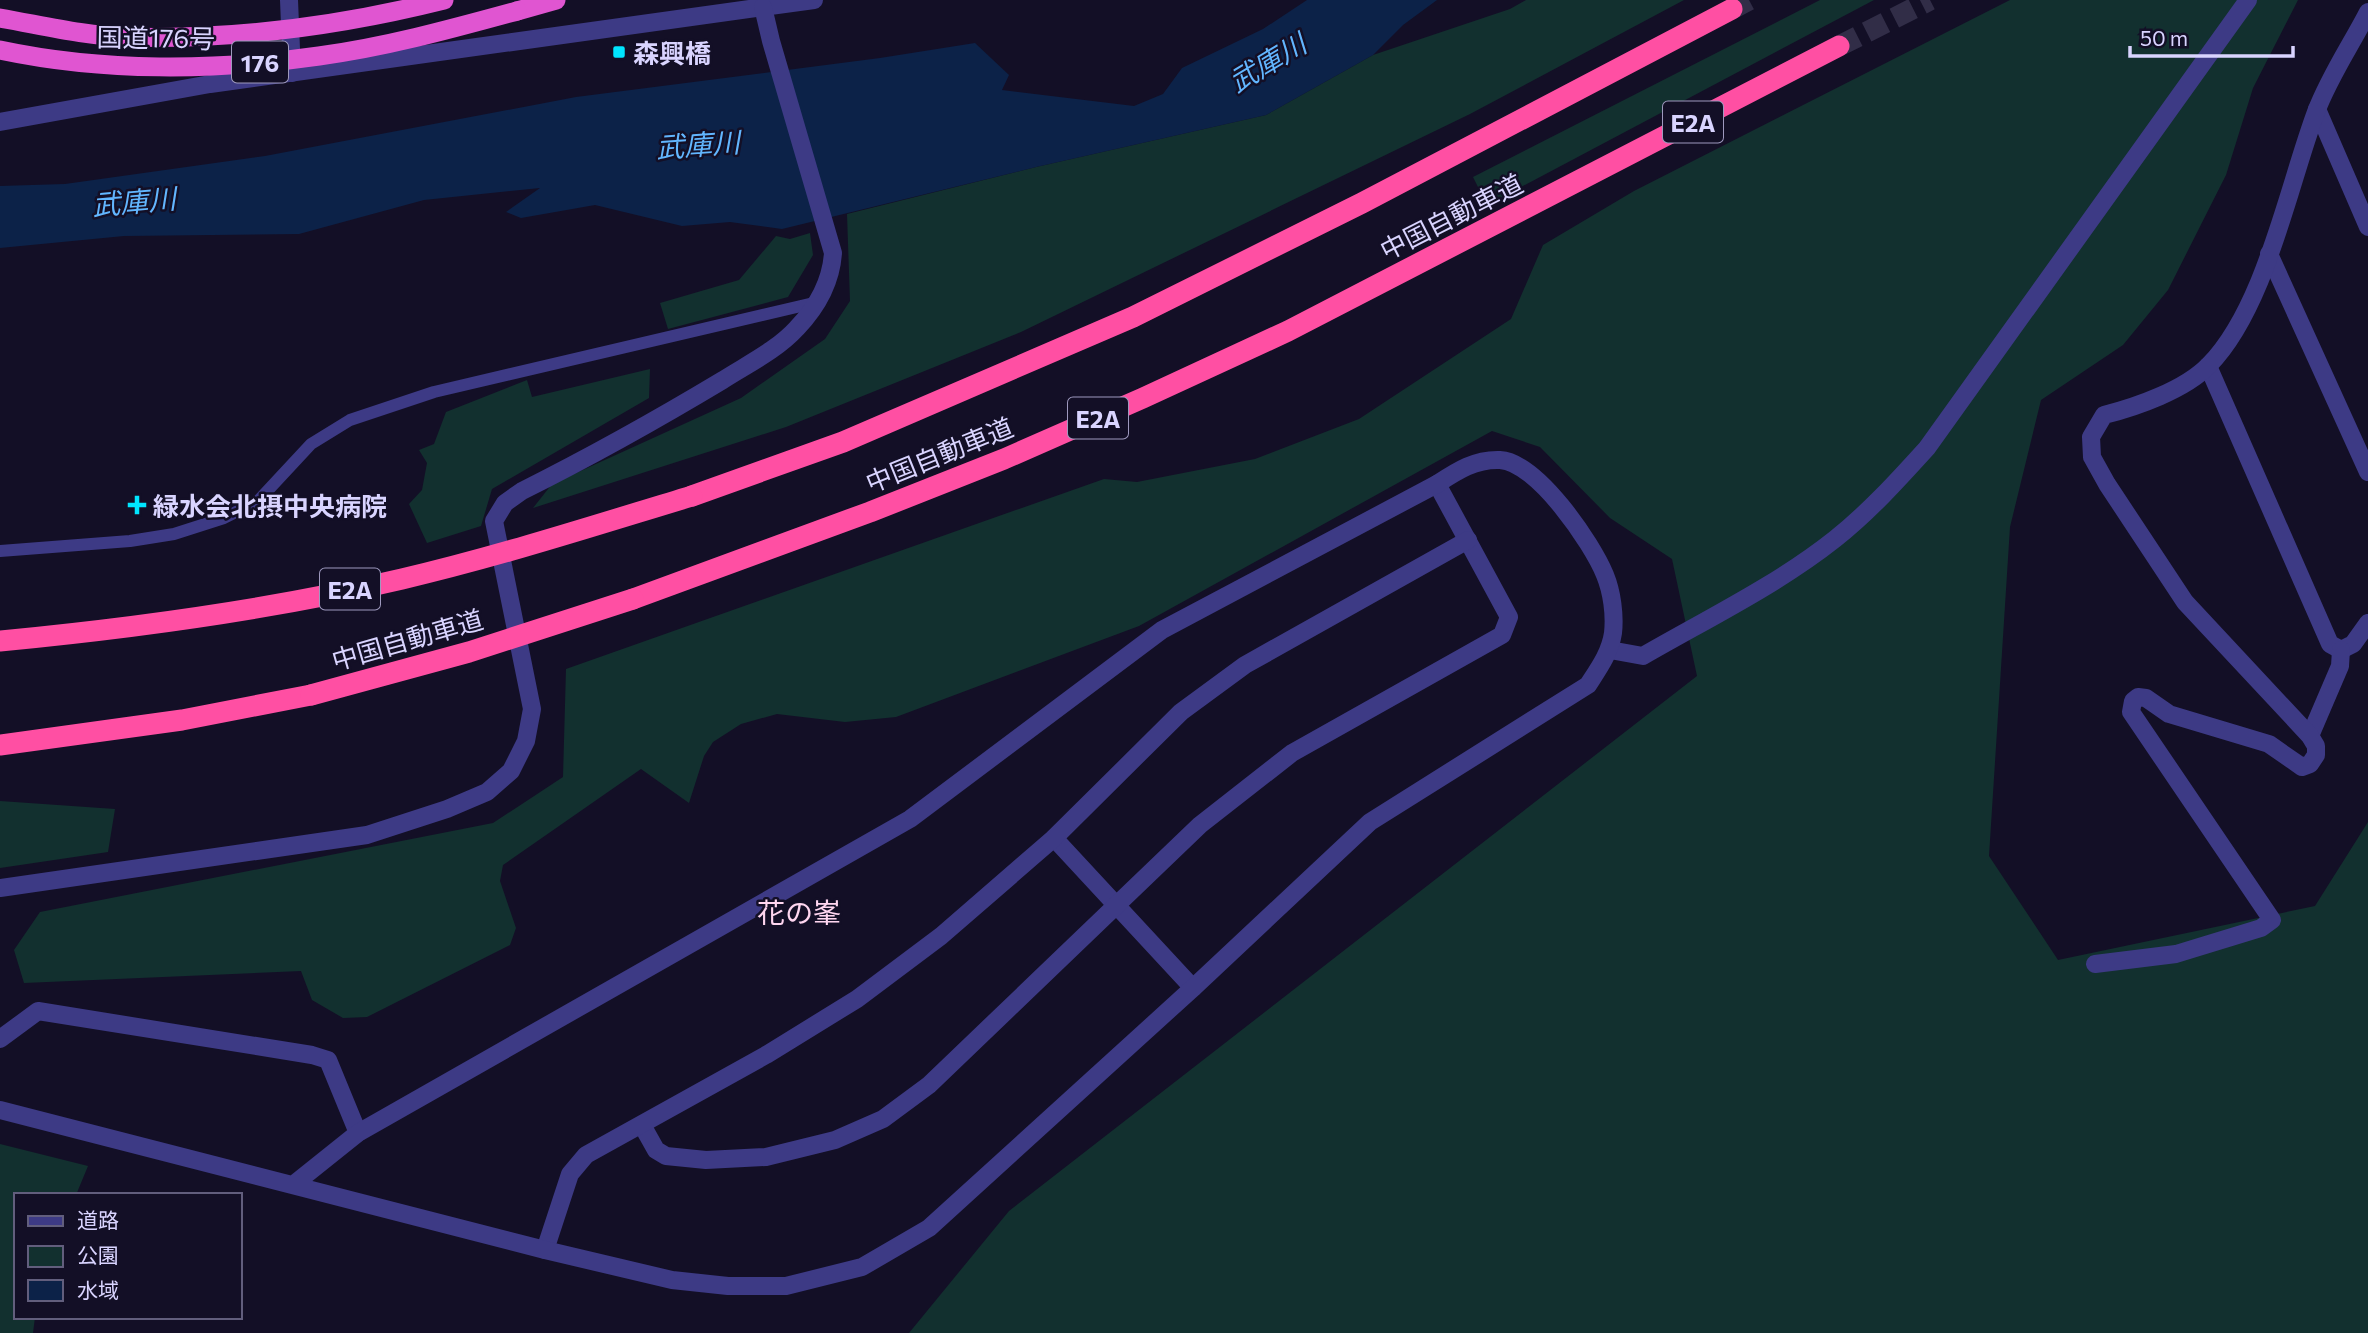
<svg xmlns="http://www.w3.org/2000/svg" width="2368" height="1333" font-family="Commissioner,'Noto Sans JP',sans-serif">
<rect width="100%" height="100%" fill="#130f26"/>
<!-- green -->
<g fill="#12302f">
<path d="M1526 0H1684L1470 114 1021 332 786 427 533 508 552 484 741 398 825 339 850 301 847 214 1036 167 1266 115 1373 55 1510 9Z"/>
<path d="M1820 0H1874L1487 205 1473 177Z"/>
<path d="M2010 0H2298L2253 88 2226 175 2168 290 2123 345 2041 400 2010 527 1989 856 2058 960 2315 906 2368 822V1333H909L1009 1211 1697 676 1672 559 1610 518 1540 447 1492 431 1139 626 896 717 845 722 777 714 741 724 713 742 704 756 689 803 641 769 503 865 500 881 516 928 510 945 367 1017 343 1018 312 1000 301 971 24 983 14 950 40 912 493 823 563 777 566 669 1104 479 1137 482 1255 459 1359 419 1511 319 1543 245 1634 191Z"/>
<path d="M810 233 813 255 788 297 668 329 660 303 739 280 776 236 790 239Z"/>
<path d="M650 369 649 398 492 489 481 526 427 543 409 504 422 490 427 463 419 450 434 444 446 412 527 380 532 397Z"/>
<path d="M0 801 115 809 108 852 0 868Z"/>
<path d="M0 1144 88 1166 76 1195H16V1317H35L33 1333H0Z"/>
</g>
<!-- water -->
<path fill="#0c2248" d="M1307 0H1437L1403 25 1373 55 1266 115 1036 167 782 229 730 222 682 226 595 205 521 218 506 212 540 188 424 200 299 234 124 236 0 248V186L65 184 265 156 576 97 880 58 975 43 1009 75 1002 90 1134 106 1163 94 1182 68 1263 29Z"/>
<g fill="none" stroke-linecap="round" stroke-linejoin="round">
<!-- motorway-tunnel -->
<g stroke="#312d47" stroke-width="21" stroke-dasharray="21 10" stroke-linecap="butt">
<path d="M1732 9 1749 0"/>
<path d="M1839 46 1930 0"/>
</g>
<!-- service -->
<path stroke="#3d3a85" stroke-width="12" d="M0 551 130 541 174 534 224 518 258 501 311 444 350 420 434 392 818 302"/>
<!-- minor -->
<g stroke="#3d3a85" stroke-width="18">
<path d="M289 0 292 73"/>
<path d="M2317 109 2368 227"/>
<path d="M2269 254 2368 472"/>
<path d="M2208 366 2330 644 2341 650 2353 644 2368 623"/>
<path d="M1610 650 1643 656C1707 619 1777 585 1835 539 1869 512 1898 480 1927 448L2248 0"/>
<path d="M2310 736 2340 666 2341 650"/>
<path d="M1054 838 1193 988"/>
<path d="M2095 964 2176 954 2261 928 2272 920 2131 712 2133 701 2138 697 2146 698 2169 714 2269 744 2302 767 2310 764 2316 755V746L2310 736 2185 602 2107 484 2092 457 2091 437 2104 415C2136 407 2185 390 2209 365 2265 308 2288 187 2316 112 2329 77 2351 45 2368 12"/>
<path d="M0 1039 38 1011 312 1055 328 1060 358 1133"/>
<path d="M642 1125 656 1150 666 1156 706 1160 766 1157 835 1140 883 1119 929 1085 1200 825 1292 753 1502 635 1509 617 1437 484"/>
<path d="M545 1250 570 1174 586 1155 766 1055 857 999 941 936 1054 838 1181 712 1245 665 1468 540"/>
</g>
<!-- tertiary -->
<g stroke="#3d3a85" stroke-width="18">
<path d="M0 122 210 84 814 0"/>
<path d="M0 888 367 835 447 809 487 792 511 771 526 741 532 709 494 521 505 503 522 491C590 457 658 419 723 380 748 364 777 350 797 328 817 307 831 282 833 253L771 41 763 7"/>
<path d="M0 1110 545 1250 672 1280 728 1286H786L862 1267 929 1228 1193 988 1370 822 1588 685C1599 668 1610 653 1613 633 1615 615 1612 592 1605 575 1592 543 1537 462 1500 460 1475 459 1457 471 1437 484L1162 630 910 819 358 1133 293 1185"/>
</g>
<!-- trunk -->
<path stroke="#e055d1" stroke-width="19" d="M517 11 556 0"/>
<!-- motorway -->
<g stroke="#ff4fa3" stroke-width="21">
<path d="M692 496 843 442 1133 317 1362 203 1732 9"/>
<path d="M633 599 870 512 1004 459 1143 398 1288 331 1839 46"/>
<path d="M0 745 182 720 311 695"/>
</g>
<!-- trunk-bridge -->
<g stroke="#e055d1" stroke-width="19">
<path d="M0 18C41 25 85 36 127 37 233 40 340 26 444 0"/>
<path d="M0 50C103 72 215 71 319 56 386 47 451 29 517 11"/>
</g>
<!-- motorway-bridge -->
<g stroke="#ff4fa3" stroke-width="21">
<path d="M0 641C135 628 270 610 402 579 500 556 596 525 692 496"/>
<path d="M311 695 469 652 633 599"/>
</g>
</g>
<!-- markers -->
<g fill="#00e5ff" stroke="#130f26" stroke-width="2.5">
<rect x="612" y="45" width="14" height="14" rx="3.5"/>
<path d="M133.5 494.5h7v7h7v7h-7v7h-7v-7h-7v-7h7z"/>
</g>
<g text-anchor="middle" dominant-baseline="central" stroke-width="5" stroke-linejoin="round" paint-order="stroke">
<!-- shield labels -->
<g fill="#130f26" stroke="#9e99be" stroke-width="2">
<rect x="232" y="41.5" width="56" height="41" rx="5"/>
<rect x="1663" y="101.5" width="60" height="41" rx="5"/>
<rect x="1068" y="397.5" width="60" height="41" rx="5"/>
<rect x="320" y="568.5" width="60" height="41" rx="5"/>
</g>
<g font-size="24" font-weight="bold" fill="#d9d4ff">
<text x="260" y="62">176</text>
<text x="1693" y="122">E2A</text>
<text x="1098" y="418">E2A</text>
<text x="350" y="589">E2A</text>
</g>
<!-- street labels -->
<g font-size="26" fill="#d9d4ff" stroke="#130f26">
<text transform="translate(156 37) rotate(1)">国道176号</text>
<text transform="translate(1451 216) rotate(-27)">中国自動車道</text>
<text transform="translate(939 454) rotate(-22)">中国自動車道</text>
<text transform="translate(407 639) rotate(-16)">中国自動車道</text>
</g>
<!-- poi labels -->
<g font-size="26" font-weight="bold" fill="#d9d4ff" stroke="#130f26" text-anchor="start">
<text x="633" y="52">森興橋</text>
<text x="153" y="505">緑水会北摂中央病院</text>
</g>
<!-- water labels -->
<g font-size="28" font-style="italic" fill="#62b6ff" stroke="#130f26">
<text transform="translate(1267 62) rotate(-31)">武庫川</text>
<text transform="translate(698 144) rotate(-4)">武庫川</text>
<text transform="translate(134 201) rotate(-5)">武庫川</text>
</g>
<!-- neighbourhood labels -->
<g font-size="28" fill="#ffd6f0" stroke="#130f26">
<text x="799" y="912">花の峯</text>
</g>
</g>
<!-- legend -->
<rect x="14" y="1193" width="228" height="126" fill="#130f26" stroke="#625e7d" stroke-width="2"/>
<rect x="28" y="1216" width="35" height="10" fill="#3d3a85" stroke="#625e7d" stroke-width="2"/>
<text x="77" y="1228" font-size="21" fill="#d9d4ff">道路</text>
<rect x="28" y="1246" width="35" height="21" fill="#12302f" stroke="#625e7d" stroke-width="2"/>
<text x="77" y="1263" font-size="21" fill="#d9d4ff">公園</text>
<rect x="28" y="1280" width="35" height="21" fill="#0c2248" stroke="#625e7d" stroke-width="2"/>
<text x="77" y="1298" font-size="21" fill="#d9d4ff">水域</text>
<!-- scale -->
<path d="M2130 46v10h163v-10" fill="none" stroke="#d9d4ff" stroke-width="3.5"/>
<text x="2140" y="46" font-size="21" fill="#d9d4ff" stroke="#130f26" stroke-width="5" paint-order="stroke">50 m</text>
</svg>
